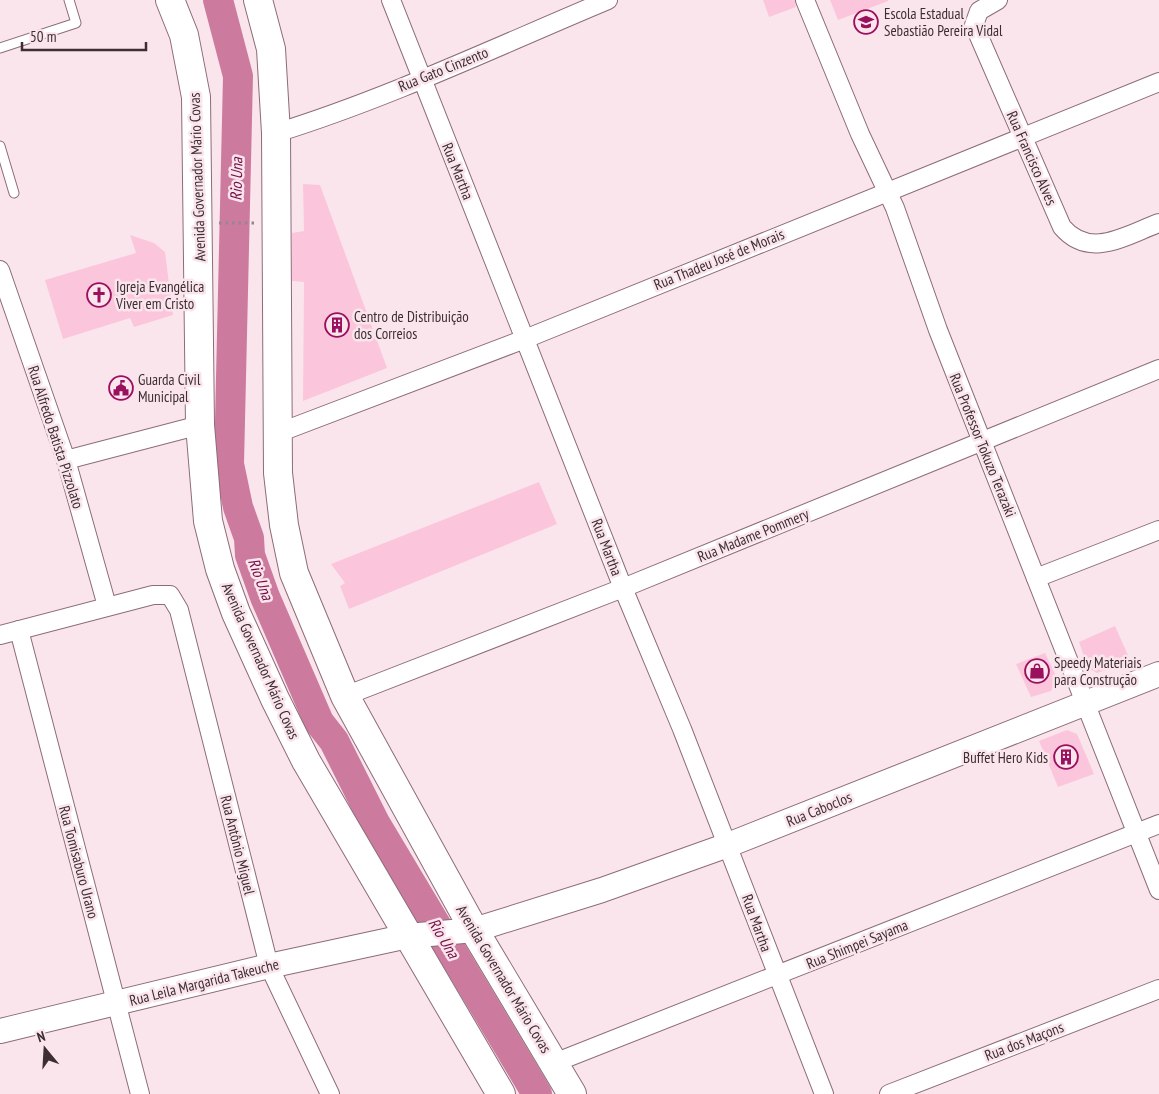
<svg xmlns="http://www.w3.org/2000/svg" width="1159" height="1094" font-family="'PT Sans Narrow',sans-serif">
<rect width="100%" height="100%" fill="#fbe5ed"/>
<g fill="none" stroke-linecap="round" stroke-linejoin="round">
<!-- river -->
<path stroke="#cc7b9e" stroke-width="30" d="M218 0 238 76 229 464 238 507 249 538 250 555 265 597 319 722 334 741 375 823 537 1094"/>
</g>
<!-- building -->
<g fill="#fbc6db">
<path d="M763 0H795L796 7 769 17Z"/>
<path d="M830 0H888V1L838 20Z"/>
<path d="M303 184 320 185 387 368 303 401 304 282 292 281V233L304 231Z"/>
<path d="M130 235 154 243 165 252 173 315 134 327 130 318 63 339 45 280 136 253Z"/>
<path d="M539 482 557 524 349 609 340 586 345 583 331 564Z"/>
<path d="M1115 626 1131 662 1097 673 1088 668 1079 642Z"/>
<path d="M1045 653 1057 678 1051 691 1031 697 1016 664Z"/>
<path d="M1067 730 1077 734 1094 774 1058 787 1039 741Z"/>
</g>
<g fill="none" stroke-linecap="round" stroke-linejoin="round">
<!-- lane casing -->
<g stroke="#8d6c79" stroke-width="11">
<g id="lane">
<path d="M0 48 76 23 69 0"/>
<path d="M0 146 14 193"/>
</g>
</g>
<!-- street casing -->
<g stroke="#8d6c79" stroke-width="20">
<g id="street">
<path d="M391 0 623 588 682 729 824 1094"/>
<path d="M805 0 860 134 895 208 938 330 1159 890"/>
<path d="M998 0 979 11 974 25 1062 227C1090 260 1126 235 1159 223"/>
<path d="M276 133C389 98 498 46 608 0"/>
<path d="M0 270 66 460 107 606"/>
<path d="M278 433 525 339 1159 82"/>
<path d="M66 460 200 425"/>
<path d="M1036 578 1159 530"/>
<path d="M19 630 140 1094"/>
<path d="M0 635 153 595H170L179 610 269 966 330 1094"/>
<path d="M345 696 623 588 1159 369"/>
<path d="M554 1063 1159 824"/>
<path d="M889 1094 1159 989"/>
</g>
</g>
<!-- secondary casing -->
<g stroke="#8d6c79" stroke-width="26">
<path id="secondary" d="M0 1031 269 966 408 936 474 930 602 890 728 845 1159 674"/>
</g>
<!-- highway casing -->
<g stroke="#8d6c79" stroke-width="30">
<g id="highway">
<path d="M170 0 184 35 196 97 200 425 208 521 220 569 236 613 275 699 306 761 501 1094"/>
<path d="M258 0 271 49 276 133 278 473 284 525 294 573 345 696 474 930 572 1094"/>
</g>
</g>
<!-- path -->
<path stroke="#98868d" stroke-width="3" stroke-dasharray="2.5 4" stroke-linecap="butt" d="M219 223H255"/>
<!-- lane -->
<use href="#lane" stroke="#fff" stroke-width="9"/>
<!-- street -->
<use href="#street" stroke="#fff" stroke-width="18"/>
<!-- secondary -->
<use href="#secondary" stroke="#fff" stroke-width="24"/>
<!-- highway -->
<use href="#highway" stroke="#fff" stroke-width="28"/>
</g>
<!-- icons -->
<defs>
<g id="school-ring" transform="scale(1.25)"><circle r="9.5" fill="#fbe5ed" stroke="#9b0f5f" stroke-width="1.5"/><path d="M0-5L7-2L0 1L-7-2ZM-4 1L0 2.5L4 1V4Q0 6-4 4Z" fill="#9b0f5f"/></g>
<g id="church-ring" transform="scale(1.25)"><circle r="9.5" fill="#fbe5ed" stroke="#9b0f5f" stroke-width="1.5"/><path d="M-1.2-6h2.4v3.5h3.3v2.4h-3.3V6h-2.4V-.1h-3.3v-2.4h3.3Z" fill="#9b0f5f"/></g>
<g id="building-ring" transform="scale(1.25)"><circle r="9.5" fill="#fbe5ed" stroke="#9b0f5f" stroke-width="1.5"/><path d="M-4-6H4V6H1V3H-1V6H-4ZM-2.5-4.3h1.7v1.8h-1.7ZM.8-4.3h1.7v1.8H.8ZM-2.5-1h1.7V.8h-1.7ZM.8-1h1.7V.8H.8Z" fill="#9b0f5f"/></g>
<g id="civic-ring" transform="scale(1.25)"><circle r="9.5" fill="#fbe5ed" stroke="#9b0f5f" stroke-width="1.5"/><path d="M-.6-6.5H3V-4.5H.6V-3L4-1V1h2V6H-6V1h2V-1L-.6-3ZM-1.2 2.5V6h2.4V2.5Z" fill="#9b0f5f"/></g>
<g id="shop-ring" transform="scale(1.25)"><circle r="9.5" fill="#fbe5ed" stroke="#9b0f5f" stroke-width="1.5"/><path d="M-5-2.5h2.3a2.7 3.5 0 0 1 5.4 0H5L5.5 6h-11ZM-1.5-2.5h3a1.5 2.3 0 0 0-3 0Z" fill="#9b0f5f"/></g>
</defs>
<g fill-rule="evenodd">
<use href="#school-ring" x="866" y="22"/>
<use href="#church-ring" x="99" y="295"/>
<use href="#building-ring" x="337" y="325"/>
<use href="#civic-ring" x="121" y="388"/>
<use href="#shop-ring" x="1037" y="671"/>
<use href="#building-ring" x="1066" y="757"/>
</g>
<g text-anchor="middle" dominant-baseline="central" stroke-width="5" stroke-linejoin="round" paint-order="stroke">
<!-- poi labels -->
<g font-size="15" fill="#3c2e33" stroke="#fbe5ed" text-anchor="start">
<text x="884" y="13">Escola Estadual<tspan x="884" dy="17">Sebastião Pereira Vidal</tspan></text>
<text x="116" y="286">Igreja Evangélica<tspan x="116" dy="17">Viver em Cristo</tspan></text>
<text x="354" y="316">Centro de Distribuição<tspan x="354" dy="17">dos Correios</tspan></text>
<text x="138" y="379">Guarda Civil<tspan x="138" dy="17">Municipal</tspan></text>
<text x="1054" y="662">Speedy Materiais<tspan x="1054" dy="17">para Construção</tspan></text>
<text x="1048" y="757" text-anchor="end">Buffet Hero Kids</text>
</g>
<!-- street labels -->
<g font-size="15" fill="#3c2e33" stroke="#fbe5ed">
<text transform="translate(443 69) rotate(-22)">Rua Gato Cinzento</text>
<text transform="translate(1032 158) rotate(66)">Rua Francisco Alves</text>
<text transform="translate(458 171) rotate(68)">Rua Martha</text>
<text transform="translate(197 177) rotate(-92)">Avenida Governador Mário Covas</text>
<text transform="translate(719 259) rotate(-22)">Rua Thadeu José de Morais</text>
<text transform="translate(56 437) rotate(72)">Rua Alfredo Batista Pizzolato</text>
<text transform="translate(983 445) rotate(68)">Rua Professor Tokuzo Terazaki</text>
<text transform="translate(753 535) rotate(-22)">Rua Madame Pommery</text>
<text transform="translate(607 547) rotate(69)">Rua Martha</text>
<text transform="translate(261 661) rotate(66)">Avenida Governador Mário Covas</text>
<text transform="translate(819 809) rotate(-22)">Rua Caboclos</text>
<text transform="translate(238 845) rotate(76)">Rua Antônio Miguel</text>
<text transform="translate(79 862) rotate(75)">Rua Tomisaburo Urano</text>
<text transform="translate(757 923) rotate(70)">Rua Martha</text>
<text transform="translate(857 944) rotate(-22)">Rua Shimpei Sayama</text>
<text transform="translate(504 979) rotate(59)">Avenida Governador Mário Covas</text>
<text transform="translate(204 982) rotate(-14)">Rua Leila Margarida Takeuche</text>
<text transform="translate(1024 1041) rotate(-21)">Rua dos Maçons</text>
</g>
<!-- water labels -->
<g font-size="16" font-style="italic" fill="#710e45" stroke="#fbe5ed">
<text transform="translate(236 179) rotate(-89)">Rio Una</text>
<text transform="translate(261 579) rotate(69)">Rio Una</text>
<text transform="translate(444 938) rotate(59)">Rio Una</text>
</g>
</g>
<!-- north arrow -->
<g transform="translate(45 1049) rotate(342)" stroke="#fbe5ed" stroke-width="4" paint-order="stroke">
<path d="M0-4L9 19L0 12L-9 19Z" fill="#3c2e33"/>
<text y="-8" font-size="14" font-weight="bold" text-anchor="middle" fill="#3c2e33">N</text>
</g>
<!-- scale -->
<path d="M22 42v8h124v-8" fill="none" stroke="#3c2e33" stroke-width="2.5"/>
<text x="30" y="42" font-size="15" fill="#3c2e33" stroke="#fbe5ed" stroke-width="4" paint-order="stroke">50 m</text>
</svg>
